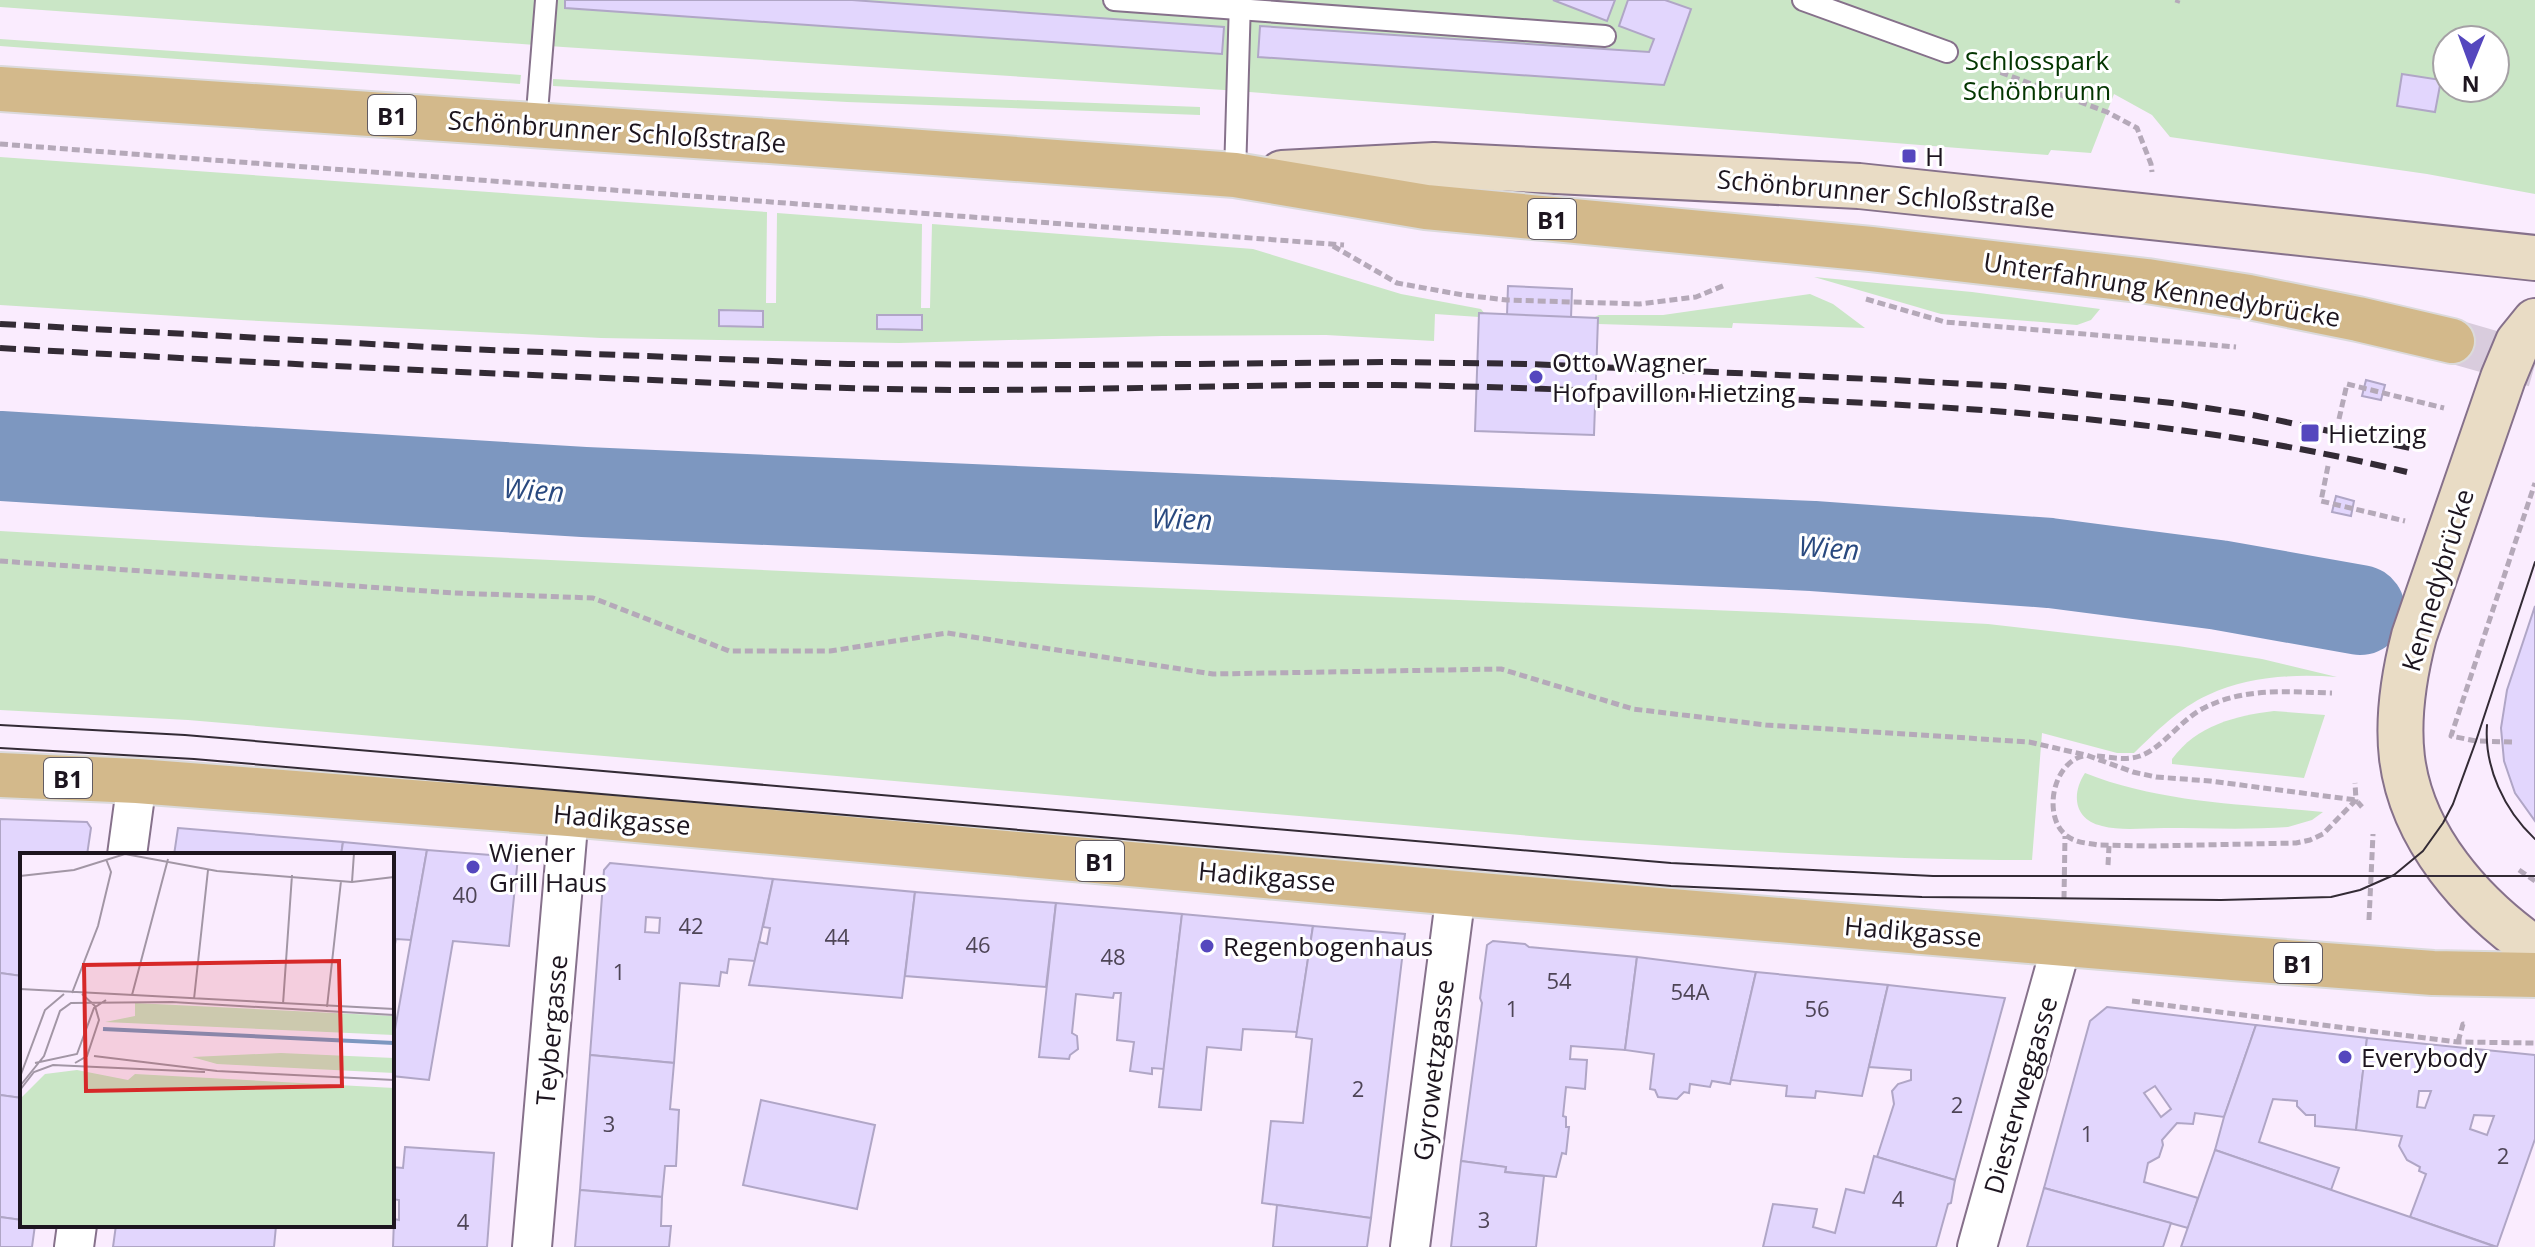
<svg xmlns="http://www.w3.org/2000/svg" width="2535" height="1247" font-family="'Open Sans',sans-serif">
<rect width="100%" height="100%" fill="#faecfe"/>
<!-- green -->
<g fill="#cae6c6" fill-rule="evenodd">
<path d="M0 0H2535V194L2427 174 2170 137 2152 115 2114 94 2091 153 2051 150 2048 155 1224 90 563 47 0 7ZM2447 40H2495V88H2447Z"/>
<path d="M0 39 521 75 520 84 0 46Z"/>
<path d="M553 79 773 91 1200 107V115L847 102 553 86Z"/>
<path d="M0 157 767 212 766 303H776L777 213 922 224 921 308H930L932 224 1253 249 1401 294 1481 309 1485 314 1479 317 1435 314 1434 341 1326 335 1162 336 899 343 601 338 241 320 0 305ZM719 311H763V326H719ZM878 315H921L922 330 877 329Z"/>
<path d="M1814 277 1972 292 2100 309 2091 320 2077 325 1941 314Z"/>
<path d="M1810 294 1833 304 1865 328 1733 323 1732 328 1598 324V318H1593L1599 315H1663Z"/>
<path d="M0 531 274 547 1062 584 1784 613 1988 624 2178 646 2262 659 2337 677C2294 674 2248 676 2208 695 2179 708 2156 732 2134 753H2117L2042 733 2032 860C1880 860 1728 850 1577 840L188 720 0 710Z"/>
<path d="M2274 711 2325 715 2304 778 2172 764V759C2197 725 2235 716 2274 711Z"/>
<path d="M2085 773C2160 803 2243 804 2323 812L2312 820 2288 827C2247 830 2205 828 2164 828 2144 828 2121 831 2102 826 2074 820 2071 794 2085 773Z"/>
</g>
<g fill="none" stroke-linecap="round" stroke-linejoin="round">
<!-- river -->
<path stroke="#7d97c0" stroke-width="90" d="M0 456 584 492 1813 546 2050 563 2219 585 2360 610"/>
</g>
<!-- building -->
<g fill="#e2d6fd" stroke="#b0a6c6" stroke-width="2" fill-rule="evenodd">
<path d="M565 0H852L1224 27 1222 54 565 8Z"/>
<path d="M1553 0H1615L1607 21Z"/>
<path d="M1628 0H1665L1691 9 1664 85 1258 57 1260 26 1649 52 1654 39 1619 26Z"/>
<path d="M2402 74 2441 80 2435 112 2397 106Z"/>
<path d="M1508 286 1572 289 1571 318 1507 315Z"/>
<path d="M719 310 763 311V327L719 326Z"/>
<path d="M1479 313 1598 318 1594 435 1475 431Z"/>
<path d="M877 315H922V330L877 329Z"/>
<path d="M2366 380 2385 385 2381 400 2362 396Z"/>
<path d="M2336 496 2354 501 2351 516 2332 512Z"/>
<path d="M2535 606V821L2515 793 2504 761 2501 728 2507 690Z"/>
<path d="M0 819 87 822 91 828 87 855H22V976L0 973Z"/>
<path d="M178 828 343 842 341 855H174Z"/>
<path d="M343 842 427 850 411 940 396 939 392 959V855H341Z"/>
<path d="M427 850 518 857 509 946 453 941 429 1080 392 1076V1046Z"/>
<path d="M610 863 773 879 755 961 729 959 727 973 721 972 719 986 680 983 674 1063 590 1055 604 870ZM646 917 660 918 659 933 645 932Z"/>
<path d="M773 879 915 892 902 998 749 985 759 942 767 944 770 928 763 927Z"/>
<path d="M915 892 1056 903 1046 987 905 976Z"/>
<path d="M1056 903 1182 914 1164 1069 1152 1068V1074L1130 1071 1134 1042 1117 1040 1121 993H1114L1113 998 1076 994 1072 1033 1077 1036 1078 1049 1070 1055 1069 1059 1039 1057Z"/>
<path d="M1182 914 1313 926 1297 1032 1243 1029 1241 1050 1207 1047 1201 1110 1159 1107Z"/>
<path d="M1313 926 1405 934 1371 1218 1262 1203 1271 1121 1303 1123 1312 1039 1296 1037Z"/>
<path d="M1493 941 1525 944 1529 947 1637 957 1625 1050 1571 1046 1570 1059 1587 1060 1585 1089 1566 1087 1563 1116 1566 1117V1127H1569L1566 1154 1562 1153 1556 1177 1505 1172 1506 1167 1461 1161 1482 1003 1480 998 1487 945Z"/>
<path d="M1637 957 1756 972 1730 1084 1712 1081 1710 1087 1690 1084 1689 1093 1684 1092 1677 1099 1658 1097 1655 1090 1650 1089 1654 1054 1625 1050Z"/>
<path d="M1756 972 1888 985 1862 1096 1816 1091 1815 1098 1786 1096 1787 1086 1731 1080Z"/>
<path d="M0 973 22 976V1098L0 1095Z"/>
<path d="M1888 985 2005 998 1955 1180 1877 1157 1894 1104 1892 1091 1898 1084 1911 1080V1070L1869 1067Z"/>
<path d="M2107 1007 2256 1025 2224 1117 2195 1113 2193 1124 2177 1123 2162 1140 2163 1145 2159 1157 2148 1163 2144 1182 2198 1198 2188 1228 2044 1188 2090 1021ZM2155 1086 2171 1109 2161 1117 2144 1093Z"/>
<path d="M2256 1025 2367 1038 2356 1130 2315 1126V1115H2306L2297 1106V1101L2273 1099 2259 1142 2339 1168 2331 1190 2215 1150 2224 1117Z"/>
<path d="M2367 1038 2535 1055V1139L2497 1247 2410 1217 2426 1174 2419 1171 2420 1167 2407 1160 2399 1146 2402 1136 2356 1130ZM2419 1091H2431L2425 1108 2417 1107ZM2474 1115 2494 1116 2487 1135 2470 1129Z"/>
<path d="M590 1055 674 1063 670 1109 679 1110 676 1166H665L662 1197 580 1190Z"/>
<path d="M0 1095 22 1098V1220L0 1217Z"/>
<path d="M761 1100 875 1125 857 1209 743 1185Z"/>
<path d="M405 1147 494 1153 487 1247H393L394 1219 399 1220V1200L392 1199V1167L403 1168Z"/>
<path d="M2215 1150 2410 1217 2496 1247H2181Z"/>
<path d="M1874 1156 1955 1180 1951 1203 1948 1204 1936 1247H1763L1773 1204 1817 1209 1813 1227 1835 1233 1846 1189 1864 1193Z"/>
<path d="M1461 1161 1506 1167 1505 1172 1544 1176 1536 1247H1451Z"/>
<path d="M2044 1188 2171 1223 2163 1247H2027Z"/>
<path d="M580 1190 662 1197 661 1226H671L669 1247H575Z"/>
<path d="M1277 1205 1371 1218 1367 1247H1273Z"/>
<path d="M0 1217 22 1220V1225H35L32 1247H0Z"/>
<path d="M116 1225 276 1226 274 1247H113Z"/>
</g>
<g fill="none" stroke-linecap="round" stroke-linejoin="round">
<!-- primary-tunnel -->
<path stroke="#d9ccdd" stroke-width="44" stroke-dasharray="44 22" stroke-linecap="butt" d="M2452 341 2535 365"/>
<!-- lane casing -->
<g stroke="#86718b" stroke-width="24">
<g id="lane">
<path d="M1114 0 1605 36"/>
<path d="M1803 0 1947 52"/>
<path d="M536 125 546 0"/>
<path d="M1235 175 1240 0"/>
</g>
</g>
<!-- street casing -->
<g stroke="#86718b" stroke-width="42">
<g id="street">
<path d="M127 855 137 781"/>
<path d="M74 1247 77 1225"/>
<path d="M532 1247 569 814"/>
<path d="M1410 1247 1456 893"/>
<path d="M1977 1247 2062 943"/>
</g>
</g>
<!-- secondary casing -->
<g stroke="#86718b" stroke-width="48">
<g id="secondary">
<path d="M1282 173 1434 165 1859 186 2535 258"/>
<path d="M2535 321 2518 342 2503 378 2414 636C2404 675 2397 717 2402 758 2412 838 2472 905 2535 949"/>
</g>
</g>
<!-- primary casing -->
<g stroke="#dbdadb" stroke-width="48">
<g id="primary">
<path d="M0 89 784 142 1235 175 1426 207 1871 249 2147 281 2249 297 2358 319 2452 341"/>
<path d="M0 775 137 781 569 814 1456 893 2233 958 2433 973 2535 975"/>
</g>
</g>
<!-- path -->
<g stroke="#b5a9b9" stroke-width="5" stroke-dasharray="8 4" stroke-linecap="butt">
<path d="M2177 3 2178 0"/>
<path d="M1978 64 2107 112 2137 128 2151 164 2152 172"/>
<path d="M0 144 1344 245"/>
<path d="M1333 246 1397 283 1463 295 1507 300 1639 304 1696 297 1725 285"/>
<path d="M1866 299 1945 322 2236 347"/>
<path d="M2339 419 2347 384 2444 408"/>
<path d="M2328 466 2321 501 2405 521"/>
<path d="M0 561 454 593 593 598 729 651H830L947 633 1213 674 1501 669 1633 709 1766 725 2029 742 2086 755 2133 772 2156 777 2210 781 2356 800 2362 807"/>
<path d="M2512 742 2476 741 2451 736 2535 483"/>
<path d="M2083 756C2051 764 2043 819 2067 836 2076 843 2088 843 2098 845L2153 846 2296 843 2310 840 2323 834 2356 800 2355 783"/>
<path d="M2097 756C2110 757 2126 761 2140 756 2163 748 2181 719 2204 708 2245 687 2289 692 2332 693"/>
<path d="M2108 865 2109 846"/>
<path d="M2519 870 2535 881"/>
<path d="M2064 899 2065 836"/>
<path d="M2369 920 2373 834"/>
<path d="M2132 1001 2458 1042 2535 1043"/>
<path d="M2458 1042 2463 1024H2468"/>
</g>
<!-- lane -->
<use href="#lane" stroke="#fff" stroke-width="20"/>
<!-- street -->
<use href="#street" stroke="#fff" stroke-width="38"/>
<!-- secondary -->
<use href="#secondary" stroke="#e9dcc5" stroke-width="44"/>
<!-- primary -->
<use href="#primary" stroke="#d3b98b" stroke-width="44"/>
<!-- tram -->
<g stroke="#332b35" stroke-width="2">
<path d="M0 725 185 735 1671 863 1933 876H2535"/>
<path d="M2487 725C2484 767 2504 810 2535 839"/>
<path d="M0 748 194 759 1671 886 1922 897 2221 900 2331 897 2360 890 2394 875 2423 851 2443 823 2453 804 2476 741 2535 562"/>
</g>
<!-- rail -->
<g stroke="#332b35" stroke-width="6" stroke-dasharray="16 8" stroke-linecap="butt">
<path d="M0 324 466 349 848 364 1083 365 1394 362 1530 364 1894 380 2005 386 2172 403 2248 414 2415 449"/>
<path d="M0 348C210 360 420 371 630 379 743 384 856 390 969 390 1111 390 1252 384 1394 385 1523 387 1653 393 1782 399 1992 408 2202 422 2407 472"/>
</g>
</g>
<!-- markers -->
<g fill="#5547be" stroke="#fff" stroke-width="3">
<rect x="1901" y="148" width="16" height="16" rx="4"/>
<circle cx="1536" cy="377" r="8"/>
<rect x="2300" y="423" width="20" height="20" rx="4"/>
<circle cx="473" cy="867" r="8"/>
<circle cx="1207" cy="946" r="8"/>
<circle cx="2345" cy="1057" r="8"/>
</g>
<g text-anchor="middle" dominant-baseline="central" stroke-width="6" stroke-linejoin="round" paint-order="stroke">
<!-- number labels -->
<g font-size="22" fill="#4e4556">
<text x="465" y="894">40</text>
<text x="691" y="925">42</text>
<text x="837" y="936">44</text>
<text x="978" y="944">46</text>
<text x="1113" y="956">48</text>
<text x="619" y="971">1</text>
<text x="1559" y="980">54</text>
<text x="1690" y="991">54A</text>
<text x="1512" y="1008">1</text>
<text x="1817" y="1008">56</text>
<text x="1358" y="1088">2</text>
<text x="1957" y="1104">2</text>
<text x="609" y="1123">3</text>
<text x="2087" y="1133">1</text>
<text x="2503" y="1155">2</text>
<text x="1898" y="1198">4</text>
<text x="1484" y="1219">3</text>
<text x="463" y="1221">4</text>
</g>
<!-- shield labels -->
<g fill="#fff" stroke="#615b62" stroke-width="2">
<rect x="368" y="95" width="48" height="40" rx="6"/>
<rect x="1528" y="199" width="48" height="40" rx="6"/>
<rect x="44" y="758" width="48" height="40" rx="6"/>
<rect x="1076" y="841" width="48" height="40" rx="6"/>
<rect x="2274" y="943" width="48" height="40" rx="6"/>
</g>
<g font-size="24" font-weight="bold" fill="#1d151f">
<text x="392" y="115">B1</text>
<text x="1552" y="219">B1</text>
<text x="68" y="778">B1</text>
<text x="1100" y="861">B1</text>
<text x="2298" y="963">B1</text>
</g>
<!-- park labels -->
<g font-size="26" fill="#033500" stroke="#fff">
<text x="2037" y="60">Schlosspark<tspan x="2037" dy="30">Schönbrunn</tspan></text>
</g>
<!-- street labels -->
<g font-size="26" fill="#1d151f" stroke="#fff">
<text transform="translate(617 131) rotate(4)">Schönbrunner Schloßstraße</text>
<text transform="translate(1886 193) rotate(5)">Schönbrunner Schloßstraße</text>
<text transform="translate(2162 289) rotate(9)">Unterfahrung Kennedybrücke</text>
<text transform="translate(2437 580) rotate(-73)">Kennedybrücke</text>
<text transform="translate(622 819) rotate(5)">Hadikgasse</text>
<text transform="translate(1267 876) rotate(5)">Hadikgasse</text>
<text transform="translate(1913 931) rotate(5)">Hadikgasse</text>
<text transform="translate(551 1030) rotate(-85)">Teybergasse</text>
<text transform="translate(1433 1070) rotate(-83)">Gyrowetzgasse</text>
<text transform="translate(2020 1095) rotate(-74)">Diesterweggasse</text>
</g>
<!-- poi labels -->
<g font-size="26" fill="#1d151f" stroke="#fff" text-anchor="start">
<text x="1925" y="156">H</text>
<text x="1552" y="362">Otto Wagner<tspan x="1552" dy="30">Hofpavillon Hietzing</tspan></text>
<text x="2328" y="433">Hietzing</text>
<text x="489" y="852">Wiener<tspan x="489" dy="30">Grill Haus</tspan></text>
<text x="1223" y="946">Regenbogenhaus</text>
<text x="2361" y="1057">Everybody</text>
</g>
<!-- water labels -->
<g font-size="28" font-style="italic" fill="#29497f" stroke="#fff">
<text transform="translate(534 489) rotate(4)">Wien</text>
<text transform="translate(1182 518) rotate(2)">Wien</text>
<text transform="translate(1829 547) rotate(4)">Wien</text>
</g>
</g>
<!-- overview -->
<g transform="translate(20 853)">
<rect width="374" height="374" fill="#faecfe"/>
<path d="M115 150 374 163V182L85 169 115 163ZM261 200 374 205V220L197 211 172 204ZM57 217 108 227 115 221 374 235V374H0V246L25 221Z" fill="#cae6c6"/>
<path fill="none" stroke="#7d97c0" stroke-width="4" d="M83 176 374 190"/>
<path fill="none" stroke="#a296a5" stroke-width="2" d="M0 23 54 17 105 1 197 18 332 29 374 24M332 29 334 0M0 136 374 156M52 140 78 73 91 19 86 6M112 142 148 6M174 146 188 17M263 151 272 22M307 154 321 28M74 203 197 218 374 227M15 210 57 201 74 155 86 147M55 210 67 203 79 167 75 153 62 141M0 224 25 157 44 141M0 233 24 203 40 158 51 150 152 149 374 162M0 237 14 219 33 212 185 219"/>
<path fill="#d62828" fill-opacity="0.15" stroke="#d62828" stroke-width="4" d="M319 108 322 233 66 238 64 112Z"/>
<rect width="374" height="374" fill="none" stroke="#1d151f" stroke-width="4"/>
</g>
<!-- north arrow -->
<g transform="translate(2471 64) rotate(181)"><circle r="38" fill="#ffffff" stroke="#a5a1a5" stroke-width="2"/>
<path d="M0-6L14 30L0 20L-14 30Z" fill="#5547be"/>
<text y="-12" font-size="22" font-weight="bold" text-anchor="middle" fill="#1d151f">N</text>
</g>
</svg>
